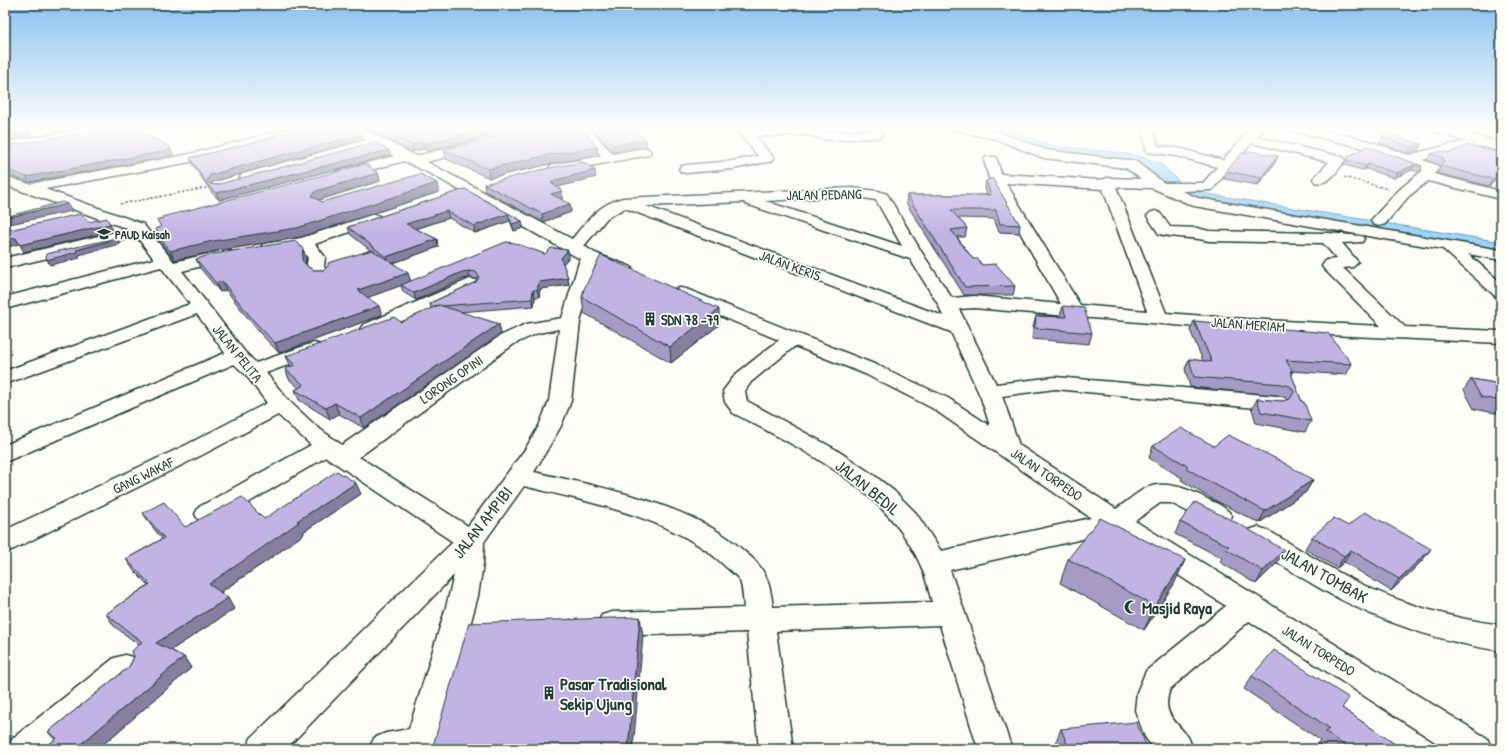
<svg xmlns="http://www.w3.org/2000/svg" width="1506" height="754" font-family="'Patrick Hand',sans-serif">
<rect width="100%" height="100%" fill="#fdfcf7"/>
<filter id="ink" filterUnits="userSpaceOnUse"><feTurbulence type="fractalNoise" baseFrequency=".025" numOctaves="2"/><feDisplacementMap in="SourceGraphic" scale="8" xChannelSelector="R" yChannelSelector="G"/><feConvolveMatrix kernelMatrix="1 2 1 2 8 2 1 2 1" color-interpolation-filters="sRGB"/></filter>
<g filter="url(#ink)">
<!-- water -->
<path fill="#9dd4fc" stroke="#6b98ac" d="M962 127H999L1053 146 1121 153 1142 157 1160 163 1180 182 1189 188 1201 193 1501 242V252L1197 202 1177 194 1140 165 1060 154Z"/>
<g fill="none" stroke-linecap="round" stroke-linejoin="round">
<!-- stream -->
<path stroke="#6b98ac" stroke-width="8" d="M5 735 31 749"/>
<!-- minor casing -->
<g stroke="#1f3d34" stroke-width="3">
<g id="minor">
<path d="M97 127H131L125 131 5 150V142Z"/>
<path d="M295 127H317L315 130 190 162 45 189 143 224 174 262 225 250 231 251 233 255 231 259 182 271 244 351 256 363 307 345 314 343 321 345 324 349 321 353 266 373 288 400 317 427 342 445 500 336 526 324 562 318 580 259 431 174 404 161 341 178 336 177 334 174 336 171 394 156 376 146 247 181 242 180 240 177 242 174 366 140 344 127H360L416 156 471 142 476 143 478 146 476 149 427 162 572 239C587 221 599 204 623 198L851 188 878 191 887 194 924 256 952 298 974 296 1061 304 989 178 984 160 986 157H996L1001 174 1100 180 1108 178 1141 179 1126 168 1044 158 995 139 954 130 952 127H977L999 132 1046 150 1135 161 1164 183H1203L1217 167 1177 156 1147 152 1141 127H1153L1158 146 1178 148 1223 160 1252 127H1265L1257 137 1343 157 1345 160C1338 170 1329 186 1315 182L1313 179 1329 162 1252 143 1212 190 1182 191 1198 198 1501 250V260L1468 254 1501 283V297L1495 296 1443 249 1194 206 1152 188 1116 187 1166 313 1246 319 1381 326 1325 270 1322 266 1326 260 1337 259 1323 243 1209 241C1193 237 1176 238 1159 234L1147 216 1150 213 1155 211 1160 213 1170 227 1197 228 1209 231 1328 233 1362 236 1364 239 1362 242 1342 243 1358 262 1353 267 1343 268 1405 327 1501 331V343L1246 331 974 308 959 309 996 384 1055 377 1277 396 1285 398 1288 403 1285 408 1277 410 1055 389 1002 396 1019 445 1116 509C1125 503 1134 495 1144 489 1164 479 1189 489 1207 499 1216 503 1226 507 1232 516L1228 523 1219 525 1210 523 1171 503H1160L1135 521 1487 738 1492 749H1446L1249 621 1170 689C1161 715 1175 719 1188 737 1190 741 1191 745 1193 749H1154L1145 737 1135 710 1137 692 1146 671 1226 606 1112 532 950 570 1012 749H978L940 625 776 631 793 749H759L747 632 612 636 602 633 597 624 602 615 612 612 744 608C743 599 743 589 740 581 737 575 729 570 725 566 676 518 588 502 524 486L484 542 483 564 478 596 436 749H369L374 738 386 733 409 729 446 607 454 575 286 749H246L251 738 453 542 326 457 217 521 208 523 199 521 195 514 199 507 311 445 278 415 202 455 14 549 5 552V530L186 445 267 403 246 375 234 364 5 462V445L225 353 197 314 5 384V371L190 304 161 267 5 309V297L154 259 137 237 5 268V258L128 229 5 185V176L29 184 190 154ZM1006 183 1103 189 1147 311 1080 305ZM851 196 876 200 902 246 765 201ZM744 202 746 204 910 259 938 304 943 316 646 206ZM625 208 951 332 981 398 990 426 948 398 879 366 686 289 680 288 674 289 671 293 674 297 779 340 736 374 723 391 725 402 733 413C802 449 886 488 920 564 926 576 928 589 932 602L773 607C771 592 769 579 760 567 756 561 750 556 745 552 694 504 600 487 534 472L561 426 571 401 580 322 595 265 619 275 625 276 631 275 634 271 631 267 595 253 584 246 607 218ZM559 329 549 401 539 426 526 448 468 526 359 457 514 344 538 333ZM795 346 865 374 932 408 1091 518 941 551 916 513 894 491 875 476 835 449 747 401 745 391 751 382Z"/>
<path d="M575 127H588L613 154 644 148 649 149 651 152 649 155 644 156 556 172 551 171 549 168 551 165 601 156Z"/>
<path d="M734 127H747L749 129 810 127 827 132 876 130 880 131 882 134 880 137 876 138 827 140 809 135 755 136 774 158 772 161 733 169 686 173 681 172 679 169 681 166 686 165 733 161 758 156Z"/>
<path d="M1286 127H1310L1369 141 1408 155 1465 141 1430 130 1428 127H1448L1501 143V151L1480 146 1422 160 1437 165 1439 168 1434 174 1501 191V199L1428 181 1409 196 1385 224 1379 226 1373 224 1371 221 1373 218 1399 190 1423 170 1360 147 1288 130Z"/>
<path d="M374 214 379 216 382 219 379 222 315 244 325 257 324 267 330 274 327 278C317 280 312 276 306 268L308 258 300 248 269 253 263 252 261 248 263 244 301 238Z"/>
<path d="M470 279 476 280 479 284 476 288 377 333 370 335 363 333 360 329 363 325Z"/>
<path d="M1258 527 1267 530C1297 547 1325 566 1355 581 1401 604 1450 618 1501 625V651C1443 642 1386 624 1334 596 1305 581 1277 561 1249 544L1245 537 1249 530Z"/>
<path d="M125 655 136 658 141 668 136 678 50 749H8L13 738 114 658Z"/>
</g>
</g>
<!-- path -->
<g stroke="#1f3d34" stroke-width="1.5" stroke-dasharray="2.5 2" stroke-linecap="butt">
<path d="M145 134 171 148"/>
<path d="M1344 177 1388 189"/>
<path d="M120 204 211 187"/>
</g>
<!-- minor -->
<use href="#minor" fill="#fdfcf7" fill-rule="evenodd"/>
</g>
<!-- wall -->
<g fill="#a69bc5" stroke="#1f3d34">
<path d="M364 127H517V129L427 152 424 149 412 152Z"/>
<path d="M592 127H629L646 140 647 147 614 152 593 130Z"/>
<path d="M130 130 131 131 147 136 174 156 29 182 5 173V146Z"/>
<path d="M298 133 363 140 302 156 213 182 211 184 216 185 390 155 219 200 213 194 192 164 190 158 273 138V136Z"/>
<path d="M1382 137 1421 144 1418 151 1408 153 1379 143Z"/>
<path d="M597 147 598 155 550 164 489 178 446 159 444 150Z"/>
<path d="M1449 153 1501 176 1489 186 1437 173 1440 167 1438 164 1427 160 1431 154Z"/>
<path d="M1247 154 1278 156 1275 163 1258 185 1224 179 1226 171Z"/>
<path d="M1346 160 1422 166 1420 171 1419 172 1412 170 1394 178 1366 169 1363 170 1344 165Z"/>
<path d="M378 173 380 181 318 200 322 202 439 192 301 237 217 251 175 260 160 242 156 233H157L155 229Z"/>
<path d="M596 177 557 187 562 191 563 198 560 199 570 204 571 212 543 222 485 191 484 184Z"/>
<path d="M986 181 1020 225 1019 233 999 232 994 219 958 218 967 228 965 237H957L973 259 1015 286 1013 295H964L906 203 907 195H987L985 188Z"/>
<path d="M465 189 522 221 523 228 514 231 510 221 475 233 449 218 416 229 437 239 438 247 393 263 411 281 545 254 569 257 563 264 568 278 569 285 540 289 539 297H535L534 306 459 312 499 324 501 334 364 428 339 414 330 419 299 400 295 390 299 388 289 379 285 369 291 367 286 356 401 322 431 309 430 303 476 282 477 279 470 278 463 279 416 300 403 292 401 285 368 297 382 315 279 353 258 331 226 290 220 292 200 268 196 259 303 249 306 258V264L308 267 314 270H324L370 250 350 234 348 227Z"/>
<path d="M582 297 719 325 671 363 584 313Z"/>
<path d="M1063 306 1092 333 1089 344 1032 339 1033 327 1036 316H1060Z"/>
<path d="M1194 321 1352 364 1346 375 1292 371 1293 372 1291 374 1302 402 1311 421 1305 432 1256 423 1252 409 1257 399 1282 401 1288 400 1285 397 1277 395 1190 387 1185 369 1189 359 1203 361 1190 330Z"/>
<path d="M1471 379 1501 384V414L1474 409 1464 390Z"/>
<path d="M1153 446H1214L1313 480 1306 492 1259 523 1205 495 1181 480 1182 478 1149 458Z"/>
<path d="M361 494 303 532 304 534 268 560 221 592 234 609 171 650 184 657 191 668 98 749H43L55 740 48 732 129 667 134 657 139 645 114 626 106 614 148 585 134 571 126 559 162 539 150 524 143 513 185 527 264 519Z"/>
<path d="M1180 522 1277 563 1256 584 1220 562 1222 558 1175 534Z"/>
<path d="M1348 526 1422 561 1391 591 1344 562 1337 568 1305 549 1312 537Z"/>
<path d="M1068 559 1185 560 1174 584 1144 630 1060 583Z"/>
<path d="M1252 676 1342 708 1402 749H1323L1317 744 1320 740 1244 689Z"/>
<path d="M1061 729 1148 749H1059L1056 741Z"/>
</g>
<!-- shaded-wall -->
<g fill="#877ea0" stroke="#1f3d34">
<path d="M493 127H517V129L427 152 426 144Z"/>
<path d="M29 130 32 135 5 141V135Z"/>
<path d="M362 135 363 140 302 156 213 182 210 187 207 181 210 175 300 150Z"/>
<path d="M646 140 647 147 614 152 613 145Z"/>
<path d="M422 142 424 149 412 152 411 145Z"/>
<path d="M1421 144 1418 151 1408 153 1411 147Z"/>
<path d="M597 147 598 155 550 164 489 178 488 169 548 155Z"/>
<path d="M171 150 174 156 29 182 26 177Z"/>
<path d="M389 150 390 155 219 200 216 193Z"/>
<path d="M1278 156 1275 163 1258 185 1261 178Z"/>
<path d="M1368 164 1366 169 1363 170 1366 166Z"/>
<path d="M1414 165 1412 170 1394 178 1397 173Z"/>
<path d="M595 170 596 177 554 188 552 190V181Z"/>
<path d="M378 173 380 181 319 200 315 205 312 196 316 191Z"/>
<path d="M1501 173V176L1489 186 1493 179Z"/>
<path d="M437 183 439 192 301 237 217 251 175 260 170 251Z"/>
<path d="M562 191 563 198 552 201 551 194Z"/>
<path d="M68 204 72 211 5 225V218Z"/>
<path d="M570 204 571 212 543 222 542 214Z"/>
<path d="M447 211 449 218 408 231 406 224Z"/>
<path d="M508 214 510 221 475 233 474 226Z"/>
<path d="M522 221 523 228 514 231 512 224Z"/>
<path d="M110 224 113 231 24 252 20 245Z"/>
<path d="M16 238 19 244 5 248V240Z"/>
<path d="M117 239 119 244 79 255 80 258 50 265 47 260 76 250Z"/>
<path d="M437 239 438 247 388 265 386 257Z"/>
<path d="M303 249 306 258 305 269 302 260Z"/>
<path d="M568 250 569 257 562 265 561 258Z"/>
<path d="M469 271 470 278 463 279 416 300 414 293 462 272Z"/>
<path d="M408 273 411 282 361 300 358 290Z"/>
<path d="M568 278 569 285 540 289 539 297 537 290 539 282Z"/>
<path d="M222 281 226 290 220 292 216 283Z"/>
<path d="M533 290 535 297 534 306 532 299Z"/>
<path d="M379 306 382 315 279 353 275 343Z"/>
<path d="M719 309V325L671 363 670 347Z"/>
<path d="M499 324 501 334 364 428 361 418Z"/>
<path d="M335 403 339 414 330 419 326 408Z"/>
<path d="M1313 480 1306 492 1259 523 1265 511Z"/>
<path d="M356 483 361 494 303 532 304 534 268 560 216 595 209 584 297 521Z"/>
<path d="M1431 549 1422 561 1391 591 1399 579Z"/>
<path d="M1284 550 1277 563 1256 584 1263 571Z"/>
<path d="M1351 550 1344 562 1337 568 1344 556Z"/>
<path d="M1185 560 1174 584 1144 630 1155 606Z"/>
<path d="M228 598 234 609 164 655 156 643Z"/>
<path d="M640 617 643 636 633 749H628Z"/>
<path d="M184 657 191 668 98 749H75Z"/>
</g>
<!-- building -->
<g fill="#c1b4e5" stroke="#1f3d34">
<path d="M121 127H129V132L143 129 147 136 150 135 155 141 159 140 171 150 26 177 5 169V146Z"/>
<path d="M320 127H350L362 135 300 150 210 175 207 181 210 184 216 185 375 142 389 150 216 193 210 188 190 158 275 137 273 136 295 131 298 133Z"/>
<path d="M376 127H493L426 144 422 142 411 145Z"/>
<path d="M541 127H580L597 147 548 155 488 169 444 150 502 135Z"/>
<path d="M596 127H629L646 140 613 145Z"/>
<path d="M29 130 5 135V134Z"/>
<path d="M1387 134 1421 144 1411 147 1382 137Z"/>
<path d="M1468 145 1501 153V173L1493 179 1440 166 1444 161 1442 157 1431 154 1442 151 1449 153Z"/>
<path d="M1367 146 1422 166 1421 167 1414 165 1397 173 1368 164 1366 166 1346 160 1348 157Z"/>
<path d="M1250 151 1278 156 1261 178 1226 171 1242 153 1247 154Z"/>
<path d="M583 162 595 170 552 181 554 183H551L562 191 551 194 570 204 542 214 484 184 549 168Z"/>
<path d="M366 164 378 173 316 191 312 196 322 202 420 174 437 183 297 228 213 241 170 251 156 233H158L155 229 161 227 157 220 163 218 162 217Z"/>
<path d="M992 178 1020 225 1000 224 996 210H951L967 228 951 230 973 259H978L982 265 996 264 1015 286 965 287 907 195H991L986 181Z"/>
<path d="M465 189 522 221 512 224 508 214 474 226 447 211 406 224 437 239 386 257 348 227Z"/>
<path d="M62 202 68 204 5 218V217Z"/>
<path d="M80 214 89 222 107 218 110 224 20 245 16 238 5 240V231Z"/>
<path d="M116 238 117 239 76 250 77 252 47 260 46 254Z"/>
<path d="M296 241 303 249 302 260 308 267 314 270H324L328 266V263L372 250 408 273 358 290 379 306 275 343 254 321 222 281 216 283 196 259 213 254Z"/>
<path d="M506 242 515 243 545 254 551 248 568 250 561 258 568 278 539 282 537 290H533L532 299 441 306 439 305 434 306 430 303 476 282 479 277 476 272 469 271 462 272 414 293 401 285Z"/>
<path d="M601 255 719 309 670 347 582 297 584 289Z"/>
<path d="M439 305 499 324 361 418 335 403 326 408 295 390 304 385 285 369 295 365 286 356 394 317 401 322Z"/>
<path d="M1063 306 1084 308 1092 333 1035 328 1036 316 1066 317Z"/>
<path d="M1194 321 1328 333 1352 364 1286 360 1293 372 1290 371 1302 402H1304L1311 421 1261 412 1257 399 1282 401 1290 399 1294 392 1290 386 1282 384 1194 377 1189 359 1212 362Z"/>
<path d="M1471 379 1501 384V401L1481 397Z"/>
<path d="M1181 428 1214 446 1228 435 1279 460 1313 480 1265 511 1210 482 1186 468 1188 466 1153 446Z"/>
<path d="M337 471 356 483 297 521 299 522 262 548 209 584 228 598 156 643 184 657 75 749H43L57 738 48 732 129 667 134 657 132 651 142 642 106 614 150 584 126 559 164 538 143 513 164 502 185 527 242 497 264 519Z"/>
<path d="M1195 502 1239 524 1284 550 1263 571 1226 549 1229 546 1180 522Z"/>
<path d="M1365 512 1431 549 1399 579 1351 550 1344 556 1312 537 1334 518 1348 526Z"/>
<path d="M1100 518 1185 560 1155 606 1068 559Z"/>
<path d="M640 617 628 749H432L469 623Z"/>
<path d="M1274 650 1349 698 1342 708 1402 749H1349L1326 732 1329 728 1252 676Z"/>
<path d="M1136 722 1148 749H1069L1061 729Z"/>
</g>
</g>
<!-- sky -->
<linearGradient id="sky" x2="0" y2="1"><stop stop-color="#8ac1f0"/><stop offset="0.55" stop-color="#fefefb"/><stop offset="1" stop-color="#fefefb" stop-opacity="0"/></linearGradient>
<rect width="1506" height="233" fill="url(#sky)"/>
<!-- icons -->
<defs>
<g id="school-bare" transform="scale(1.08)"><path d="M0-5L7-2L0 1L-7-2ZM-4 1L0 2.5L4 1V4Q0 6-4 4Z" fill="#1f3d34" stroke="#fdfcf7" stroke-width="2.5" paint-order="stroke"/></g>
<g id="building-bare" transform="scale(1.08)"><path d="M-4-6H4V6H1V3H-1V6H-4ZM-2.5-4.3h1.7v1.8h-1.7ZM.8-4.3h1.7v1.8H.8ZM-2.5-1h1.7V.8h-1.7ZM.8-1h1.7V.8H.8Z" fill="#1f3d34" stroke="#fdfcf7" stroke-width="2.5" paint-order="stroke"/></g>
<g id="mosque-bare" transform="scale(1.08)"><path d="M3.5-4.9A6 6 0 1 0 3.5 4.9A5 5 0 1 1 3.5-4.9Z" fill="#1f3d34" stroke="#fdfcf7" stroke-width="2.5" paint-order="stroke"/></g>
</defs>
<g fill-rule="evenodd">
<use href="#school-bare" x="104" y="234"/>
<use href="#building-bare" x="650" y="319"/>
<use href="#mosque-bare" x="1131" y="607"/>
<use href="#building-bare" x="549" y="693"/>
</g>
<g text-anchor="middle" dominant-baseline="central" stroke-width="3.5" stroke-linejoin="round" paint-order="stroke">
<!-- far-poi labels -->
<g font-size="12" font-weight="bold" fill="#1f3d34" stroke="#fdfcf7" text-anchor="start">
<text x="115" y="234">PAUD Kaisah</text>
</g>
<!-- street labels -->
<g font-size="14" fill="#1f3d34" stroke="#fdfcf7">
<text transform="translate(824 194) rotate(-1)">JALAN PEDANG</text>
<text transform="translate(790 265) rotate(20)">JALAN KERIS</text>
<text transform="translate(1248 324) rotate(4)">JALAN MERIAM</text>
<text transform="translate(238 353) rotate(51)">JALAN PELITA</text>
<text transform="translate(451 379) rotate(-35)">LORONG OPINI</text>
<text transform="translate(1047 474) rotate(34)">JALAN TORPEDO</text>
<text transform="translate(143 475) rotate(-26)">GANG WAKAF</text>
<text transform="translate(1319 650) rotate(32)">JALAN TORPEDO</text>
</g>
<!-- poi labels -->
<g font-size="14" font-weight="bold" fill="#1f3d34" stroke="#fdfcf7" text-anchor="start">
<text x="661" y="319">SDN 78 -79</text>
</g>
<!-- near-street labels -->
<g font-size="17" fill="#1f3d34" stroke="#fdfcf7">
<text transform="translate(868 487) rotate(39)">JALAN BEDIL</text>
<text transform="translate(482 522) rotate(-52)">JALAN AMPIBI</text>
<text transform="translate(1325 575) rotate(29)">JALAN TOMBAK</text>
</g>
<!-- near-poi labels -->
<g font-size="17" font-weight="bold" fill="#1f3d34" stroke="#fdfcf7" text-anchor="start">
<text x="1142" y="607">Masjid Raya</text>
<text x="560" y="683">Pasar Tradisional<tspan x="560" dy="20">Sekip Ujung</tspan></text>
</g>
</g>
<!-- margin -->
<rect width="1506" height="754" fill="none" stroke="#fdfcf7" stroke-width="20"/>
<rect x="10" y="10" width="1486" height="734" fill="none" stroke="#1f3d34" stroke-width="1.5" filter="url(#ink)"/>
</svg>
